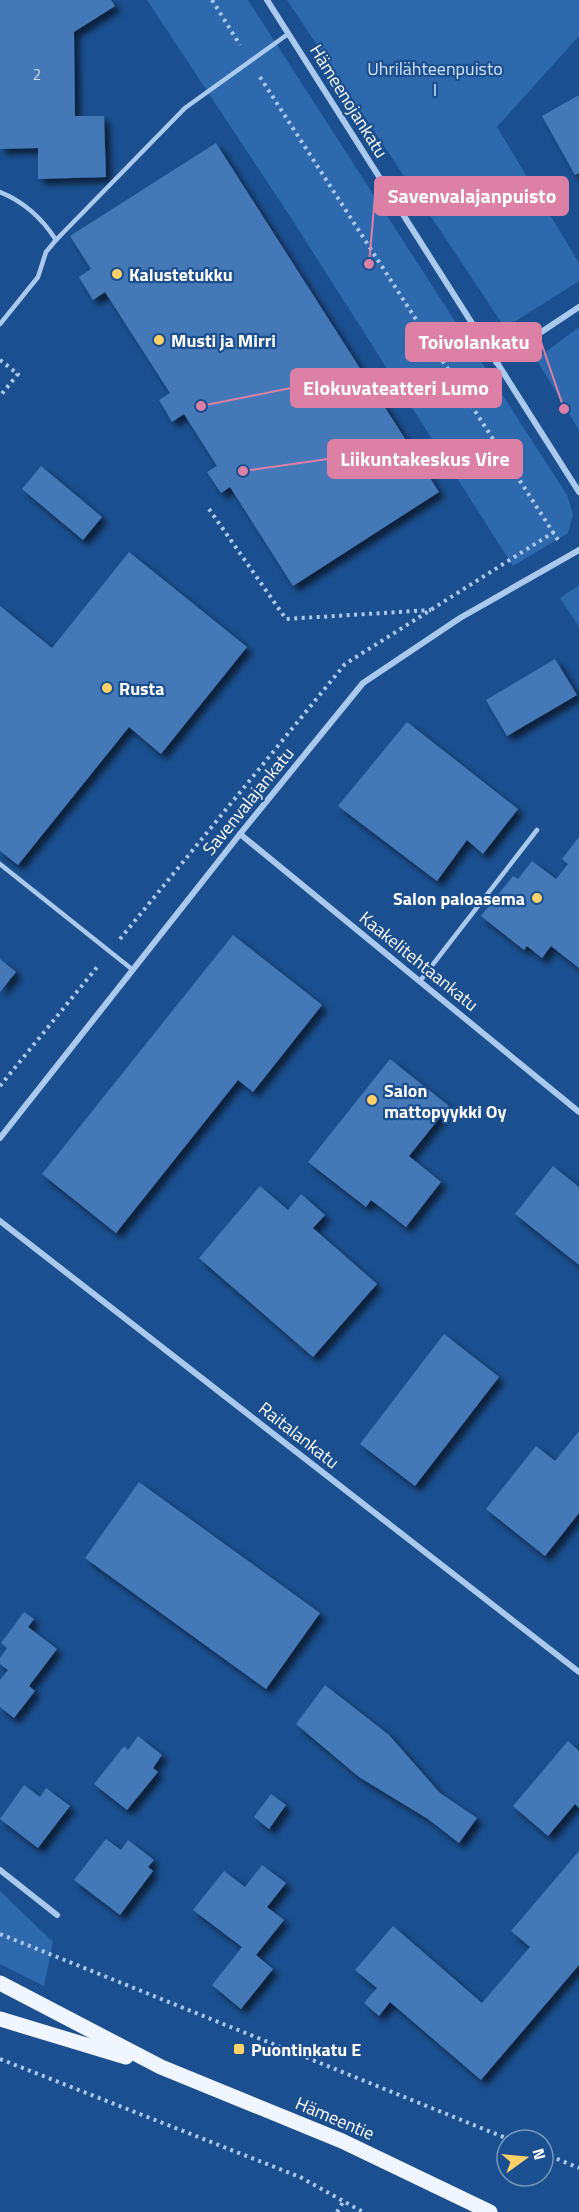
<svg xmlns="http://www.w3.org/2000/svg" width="579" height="2212" font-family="'Titillium Web',sans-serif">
<defs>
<filter id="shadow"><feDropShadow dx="5.5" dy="5.5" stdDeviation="3" flood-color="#0009"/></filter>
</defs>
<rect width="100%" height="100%" fill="#1b4f8f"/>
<!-- green -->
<g fill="#2e69ad">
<path d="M147 0H248L567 495 573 514 568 533 513 566 293 221Z"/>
<path d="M287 0H579V36L497 127 579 263V281L505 328Z"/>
<path d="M579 327V430L536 359Z"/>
<path d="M579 585V627L560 598Z"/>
<path d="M0 1891 53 1942 44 1986 0 1964Z"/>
</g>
<!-- building -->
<g fill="#4478b7" filter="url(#shadow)">
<path d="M0 0H111L115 6 74 32 75 116H104L106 177 38 179V148L0 149Z"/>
<path d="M579 95V173L575 175 542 116Z"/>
<path d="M216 143 439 492 293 586 230 487 221 493 207 472 217 466 184 414 172 422 165 410 159 400 170 393 105 292 93 300 79 277 91 269 70 236Z"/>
<path d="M41 466 102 517 83 540 22 489Z"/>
<path d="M129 552 247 647 161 754 129 727 18 865 0 851V606L52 648Z"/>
<path d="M555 659 577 695 507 736 486 700Z"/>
<path d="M407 722 518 809 483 854 467 840 437 881 338 806Z"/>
<path d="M579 837V968L551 946 542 958 527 946 524 950 481 916 513 876 518 879 532 861 556 879 568 864 562 859Z"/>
<path d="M233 935 322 1005 253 1092 238 1080 116 1233 42 1174Z"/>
<path d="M0 959 16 972 0 992Z"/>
<path d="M390 1059 449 1106 409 1156 441 1182 406 1227 371 1200 366 1207 308 1162Z"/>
<path d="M553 1166 579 1187V1265L515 1214Z"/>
<path d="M260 1186 288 1210 301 1194 325 1215 313 1228 377 1284 313 1357 199 1258Z"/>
<path d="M444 1334 499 1377 415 1486 360 1444Z"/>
<path d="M579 1431V1513L545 1556 486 1509 536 1446 555 1461Z"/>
<path d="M139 1482 320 1613 266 1689 85 1558Z"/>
<path d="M24 1612 34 1619 28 1627 57 1649 29 1686 35 1691 14 1718 0 1707V1680L8 1670 0 1664V1658L7 1648 1 1643Z"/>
<path d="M325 1685 389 1735 440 1793 477 1818 459 1843 428 1819 359 1777 296 1724Z"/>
<path d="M138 1736 162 1755 153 1768 158 1772 127 1810 94 1784 124 1746 128 1750Z"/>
<path d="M568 1741 579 1751V1808L575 1804 548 1836 513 1806Z"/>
<path d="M24 1785 40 1797 46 1788 70 1806 38 1848 0 1819Z"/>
<path d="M271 1794 286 1805 269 1829 254 1817Z"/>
<path d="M106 1839 121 1850 128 1840 154 1860 148 1867 153 1871 120 1915 74 1880Z"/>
<path d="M579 1851V1965L481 2080 390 2002 379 2016 364 2003 377 1988 355 1970 393 1926 482 2003 530 1947 511 1931Z"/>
<path d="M262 1865 286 1883 267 1907 284 1920 256 1955 273 1969 241 2009 212 1985 242 1947 193 1910 224 1871 245 1887Z"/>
</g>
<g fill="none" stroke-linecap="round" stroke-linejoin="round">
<!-- path -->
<g stroke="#a9c9ee" stroke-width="4" stroke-dasharray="3 4.5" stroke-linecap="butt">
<path d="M212 0 240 45"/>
<path d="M260 77 558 540"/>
<path d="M0 360 18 374 0 396"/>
<path d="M209 509 286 619 431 610"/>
<path d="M120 939 345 664 554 532"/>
<path d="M0 1086 98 966"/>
<path d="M0 1934 511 2140"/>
<path d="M0 2059 300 2177 363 2212"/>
<path d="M543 2153 579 2168"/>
<path d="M337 2212 343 2202"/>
</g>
<!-- lane -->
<g stroke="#a9c9ee" stroke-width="4.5">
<path d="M0 192C25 202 42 218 56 240"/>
<path d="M0 324 38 277 46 252 56 240 185 108 288 34"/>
<path d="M0 864 133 970"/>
<path d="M420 981 537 830"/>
</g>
<!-- street -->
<g stroke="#a9c9ee" stroke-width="6">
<path d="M267 0 579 492"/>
<path d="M496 362 579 307"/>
<path d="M240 834 579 1112"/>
<path d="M0 1138 240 834 363 683 460 618 579 550"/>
<path d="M0 1221 579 1672"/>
<path d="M0 1870 57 1915"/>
</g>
<!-- primary -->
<g stroke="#f0f6ff" stroke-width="15">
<path d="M0 1983 161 2067 342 2141 490 2212"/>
<path d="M0 2019 126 2057"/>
</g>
</g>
<!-- markers -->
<g fill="#ffd166" stroke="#1b4f8f" stroke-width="2">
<circle cx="117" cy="274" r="6"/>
<circle cx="159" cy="340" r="6"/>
<circle cx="107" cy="688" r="6"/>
<circle cx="537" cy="898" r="6"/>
<circle cx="372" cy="1100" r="6"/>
<rect x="233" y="2043" width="12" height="12" rx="3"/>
</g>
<g text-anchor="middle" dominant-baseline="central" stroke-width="4.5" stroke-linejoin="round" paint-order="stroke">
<!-- number labels -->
<g font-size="15" fill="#d0dded">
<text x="37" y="74">2</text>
</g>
<!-- park labels -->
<g font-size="18" fill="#cfe3fa" stroke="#1b4f8f">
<text x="435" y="68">Uhrilähteenpuisto<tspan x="435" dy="21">I</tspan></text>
</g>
<!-- street labels -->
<g font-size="18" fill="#fff" stroke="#1b4f8f">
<text transform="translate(349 101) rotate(58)">Hämeenojankatu</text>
<text transform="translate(248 801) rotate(-51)">Savenvalajankatu</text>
<text transform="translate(419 961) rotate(39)">Kaakelitehtaankatu</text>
<text transform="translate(299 1435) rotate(38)">Raitalankatu</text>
<text transform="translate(335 2118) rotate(23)">Hämeentie</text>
</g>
<!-- poi labels -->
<g font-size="18" font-weight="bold" fill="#fff" stroke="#1b4f8f" text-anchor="start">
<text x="129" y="274">Kalustetukku</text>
<text x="171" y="340">Musti ja Mirri</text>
<text x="119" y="688">Rusta</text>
<text x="525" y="898" text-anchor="end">Salon paloasema</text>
<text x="384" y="1090">Salon<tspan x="384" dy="21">mattopyykki Oy</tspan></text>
<text x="251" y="2049">Puontinkatu E</text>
</g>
</g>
<!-- callouts -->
<path fill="none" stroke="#dd80a5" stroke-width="2" d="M369 264L375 196M564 409L541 342M201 406L291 388M243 471L328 459"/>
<g fill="#dd80a5" stroke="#1b4f8f" stroke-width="2">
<circle cx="369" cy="264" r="6"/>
<circle cx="564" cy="409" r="6"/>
<circle cx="201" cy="406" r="6"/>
<circle cx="243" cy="471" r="6"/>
</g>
<g fill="#dd80a5" stroke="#dd80a5" stroke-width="2">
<rect x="375" y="177" width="193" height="38" rx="6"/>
<rect x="406" y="323" width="135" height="38" rx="6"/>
<rect x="291" y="369" width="210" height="38" rx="6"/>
<rect x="328" y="440" width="194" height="38" rx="6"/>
</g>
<g font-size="20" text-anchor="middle" font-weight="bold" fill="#fff">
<text x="472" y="203">Savenvalajanpuisto</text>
<text x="474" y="349">Toivolankatu</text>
<text x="396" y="395">Elokuvateatteri Lumo</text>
<text x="425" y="466">Liikuntakeskus Vire</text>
</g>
<!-- north arrow -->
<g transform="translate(525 2158) rotate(75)"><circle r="28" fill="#1b4f8f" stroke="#7695bc" stroke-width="1.5"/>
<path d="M0-4.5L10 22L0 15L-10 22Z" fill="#ffd166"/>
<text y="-9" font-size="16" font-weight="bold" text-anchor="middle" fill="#ffffff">N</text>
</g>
</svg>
